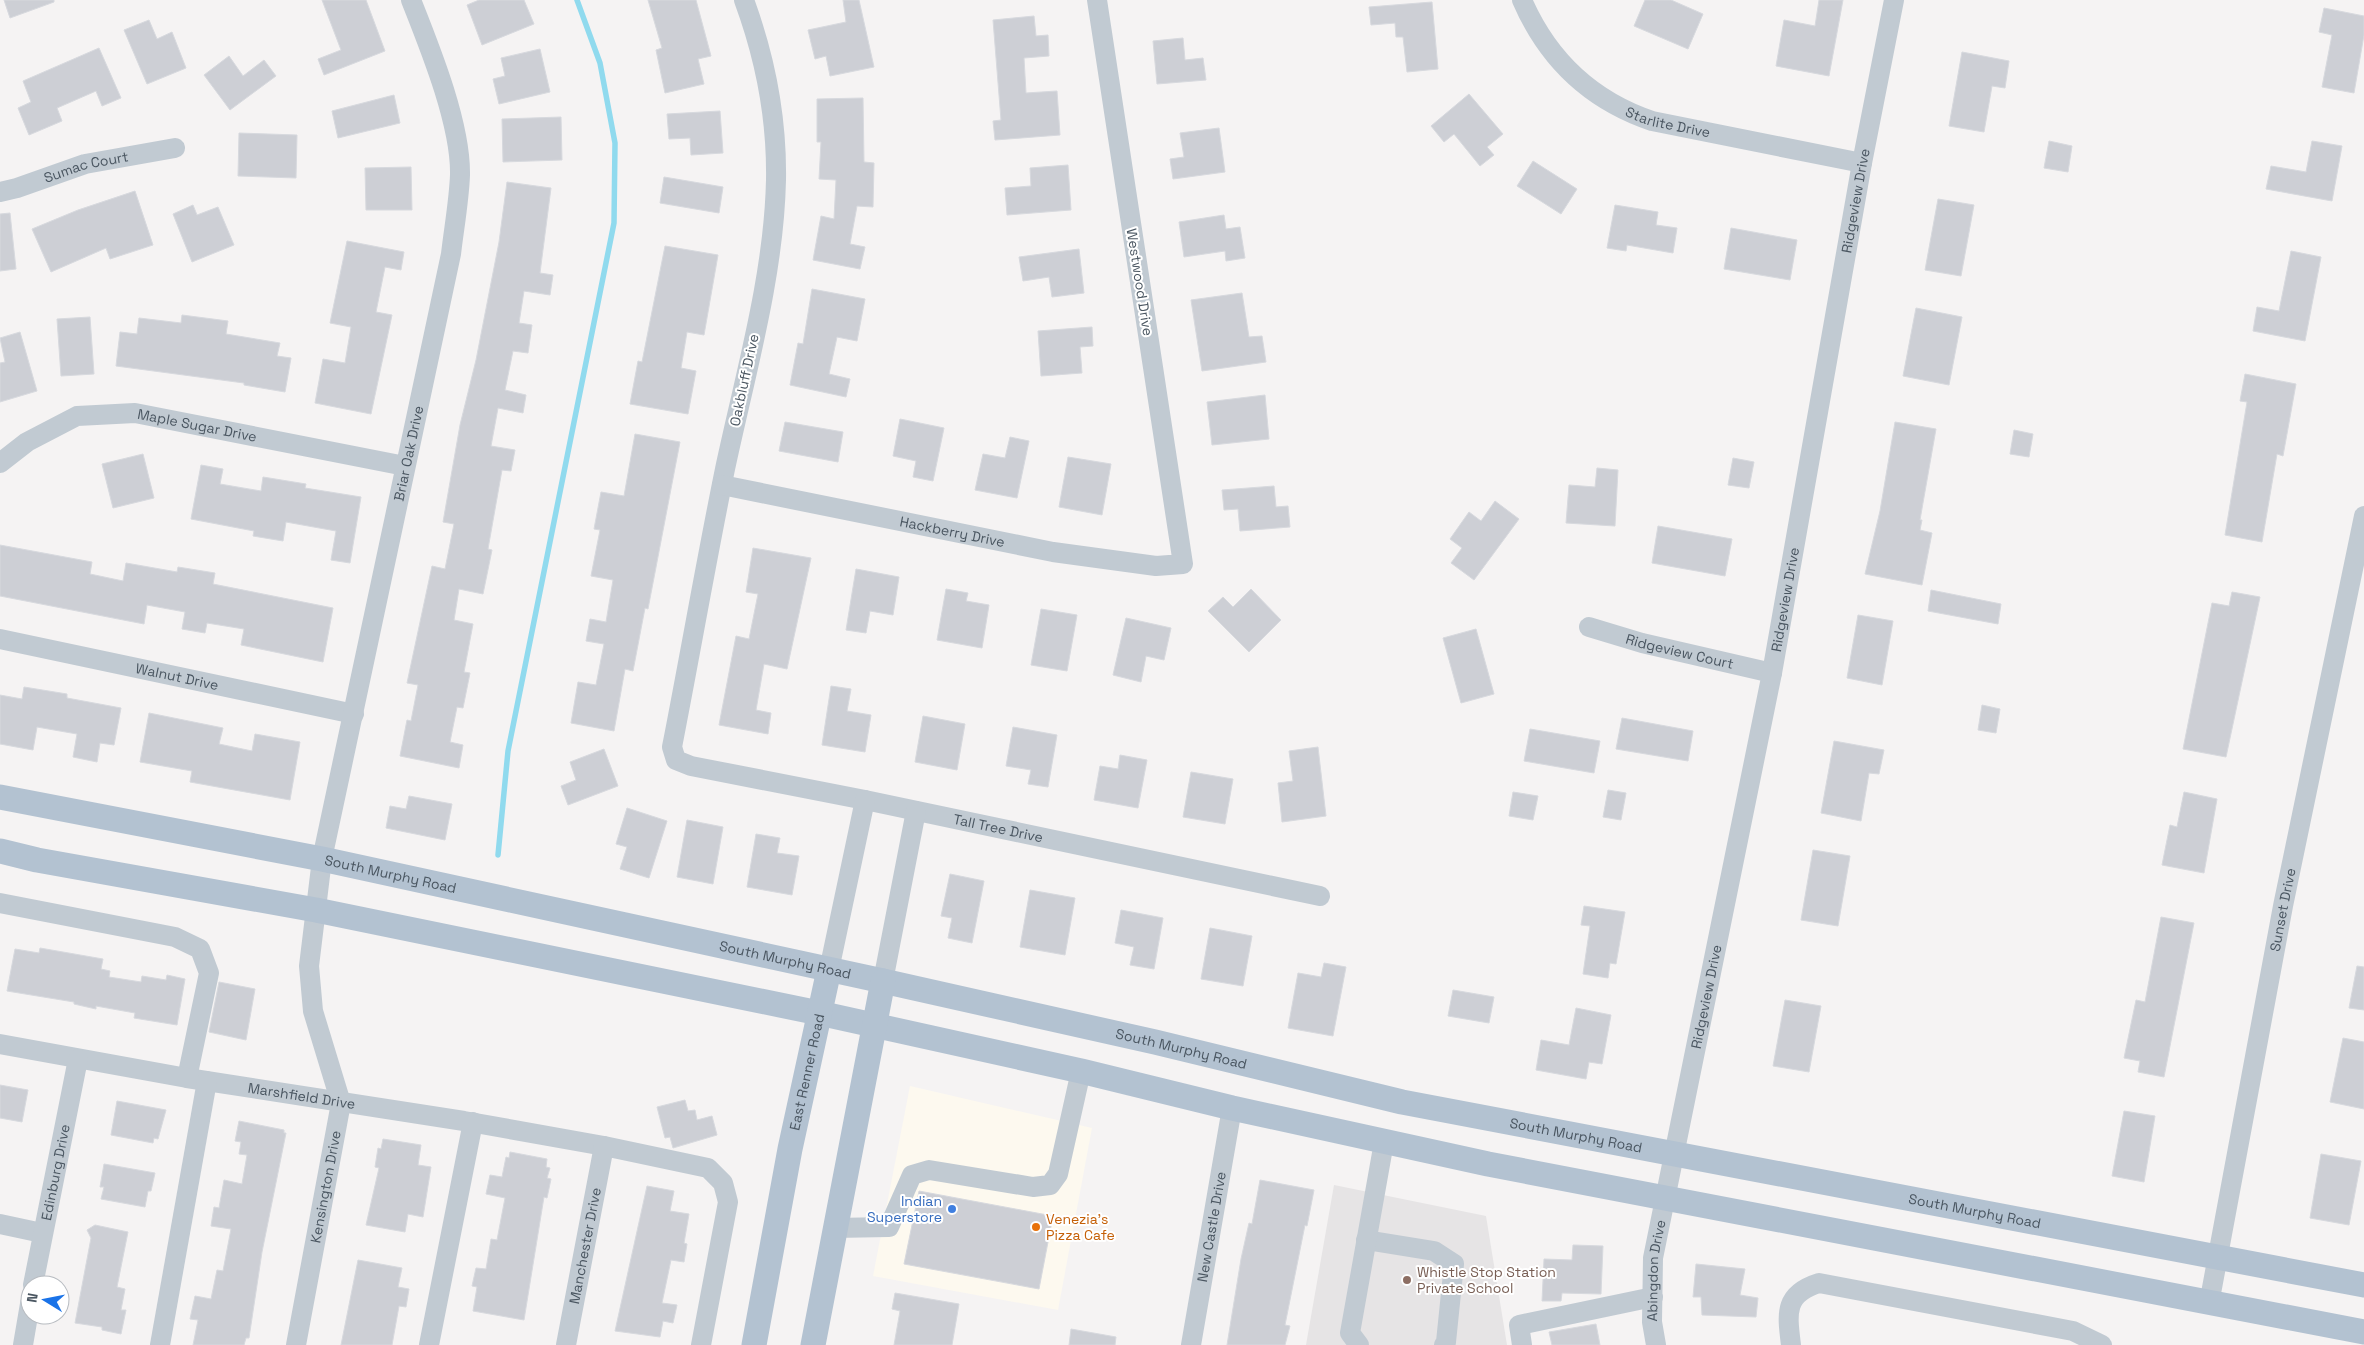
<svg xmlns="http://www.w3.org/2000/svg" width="2364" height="1345" font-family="'Space Grotesk',sans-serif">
<rect width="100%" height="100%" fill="#f5f3f3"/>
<!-- commercial -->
<path fill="#fdf9ef" d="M910 1086 1092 1128 1058 1310 873 1276Z"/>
<!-- education -->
<path fill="#e6e4e5" d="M1334 1185 1486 1216 1507 1345H1306Z"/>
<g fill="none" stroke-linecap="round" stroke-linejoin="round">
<!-- stream -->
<path stroke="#90daee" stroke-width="5.5" d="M498 855 508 751 614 223 615 143 600 63 577 0"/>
</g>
<!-- building -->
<g fill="#cdcfd5" stroke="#d7d9de">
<path d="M4 0H54V2L10 18Z"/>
<path d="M322 0H366L385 51 324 75 318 59 341 50Z"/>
<path d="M479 0H524L534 24 482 45 467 5Z"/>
<path d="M648 0H696L711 56 698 59 704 84 665 93 656 50 662 48Z"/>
<path d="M843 0H859L874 67 830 76 826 56 815 59 808 30 846 22Z"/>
<path d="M1645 0H1671L1703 14 1688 49 1634 26Z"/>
<path d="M1819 0H1843L1829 76 1776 66 1784 20 1815 26Z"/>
<path d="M1432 2 1438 69 1407 72 1403 37H1396L1395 23 1371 25 1369 7Z"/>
<path d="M2324 8 2364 16V35L2354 93 2322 87 2332 35 2319 32Z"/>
<path d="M1034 16 1036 36 1048 35 1049 56 1024 58 1026 93 1057 91 1060 135 995 140 993 121 1001 120 993 20Z"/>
<path d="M149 20 157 39 172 32 186 68 147 84 124 30Z"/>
<path d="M1183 38 1185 60 1203 58 1206 80 1157 84 1153 41Z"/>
<path d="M99 48 121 98 102 106 96 91 57 108 62 121 29 135 18 108 31 102 23 81Z"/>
<path d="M540 49 550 92 499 104 493 79 505 76 501 58Z"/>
<path d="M1962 52 2009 61 2005 88 1992 86 1984 132 1949 126Z"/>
<path d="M229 56 243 76 264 60 276 76 230 110 204 75Z"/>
<path d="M1469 94 1503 134 1487 147 1494 155 1480 166 1454 134 1444 142 1431 126Z"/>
<path d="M394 95 400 123 338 138 332 111Z"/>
<path d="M863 98 864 162 874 163 873 207 857 206 850 244 865 247 860 269 813 260 821 216 834 219 836 180 819 179 821 142H817V99Z"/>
<path d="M720 111 723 153 691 155 690 138 669 139 667 114Z"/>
<path d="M561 117 562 160 503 162 502 119Z"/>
<path d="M1219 128 1225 172 1173 179 1170 159 1184 157 1180 133Z"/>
<path d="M239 133 297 135 296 178 238 176Z"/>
<path d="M2049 141 2072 146 2068 172 2044 168Z"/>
<path d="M2312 141 2342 146 2332 201 2266 189 2271 166 2306 172Z"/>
<path d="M1533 161 1577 189 1561 214 1517 186Z"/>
<path d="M1068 165 1071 210 1007 215 1005 188 1031 186 1030 168Z"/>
<path d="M411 167 412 210H366L365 168Z"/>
<path d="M664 177 723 187 719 213 660 203Z"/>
<path d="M507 182 551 188 540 273 553 275 550 295 524 291 519 323 532 325 528 353 513 351 505 390 526 395 523 413 498 408 491 446 515 450 511 471 502 470 488 549 492 550 483 594 459 589 454 620 473 624 464 672 470 673 463 708 457 707 450 742 463 745 459 768 400 756 407 720 411 721 418 685 407 683 432 566 445 569 454 524 443 522 460 425 476 360 499 242Z"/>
<path d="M135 191 153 245 110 259 106 248 51 272 32 229 78 210Z"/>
<path d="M1938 199 1974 205 1961 276 1925 270Z"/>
<path d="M193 205 197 215 218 207 234 245 192 262 173 214Z"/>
<path d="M1615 205 1658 212 1656 225 1677 228 1673 253 1627 245 1626 251 1607 248Z"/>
<path d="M10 213 16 269 0 271V214Z"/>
<path d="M1224 215 1226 229 1240 227 1245 258 1226 261 1225 251 1184 257 1179 222Z"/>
<path d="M1731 228 1797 240 1790 280 1724 269Z"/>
<path d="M347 241 404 252 401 270 385 267 376 312 392 315 371 414 315 403 323 359 345 363 351 327 330 323Z"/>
<path d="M665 246 718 255 704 335 687 332 681 368 696 371 688 414 630 404 638 361 642 362Z"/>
<path d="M1079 249 1084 293 1052 297 1049 277 1023 281 1019 257Z"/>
<path d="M2291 251 2321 257 2305 341 2253 331 2257 307 2279 311Z"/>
<path d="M812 289 865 299 857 341 837 337 829 374 850 379 846 397 790 385 798 343 803 344Z"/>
<path d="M1242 293 1249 337 1262 336 1266 362 1202 371 1191 300Z"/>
<path d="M1916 308 1962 317 1949 385 1903 376Z"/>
<path d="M182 315 228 321 226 334 280 343 277 356 291 358 285 392 244 385V383L116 366 120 332 137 334 139 318 181 323Z"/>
<path d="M90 317 94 374 61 376 57 319Z"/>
<path d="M1092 327 1093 346 1080 347 1082 373 1041 376 1038 331Z"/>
<path d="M20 332 37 391 0 402V363L5 362 0 338Z"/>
<path d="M2245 374 2296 384 2283 456 2277 454 2262 542 2225 535 2247 402 2240 401Z"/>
<path d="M1265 395 1269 439 1212 445 1207 402Z"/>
<path d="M900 419 944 428 933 481 913 477 916 461 893 456Z"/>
<path d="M785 422 843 432 838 462 779 451Z"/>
<path d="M1895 422 1936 429 1920 520H1922L1920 530 1932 533 1922 585 1865 574 1880 511Z"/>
<path d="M2014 430 2033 434 2029 457 2010 454Z"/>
<path d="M635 434 680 442 648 609 645 608 633 671 625 669 614 731 571 723 578 682 596 685 604 644 586 641 590 619 606 622 613 580 591 576 600 530 594 529 601 492 624 496Z"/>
<path d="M1010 437 1029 441 1017 498 975 490 983 454 1005 458Z"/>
<path d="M143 454 154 498 113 508 102 464Z"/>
<path d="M1068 457 1111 464 1102 515 1059 507Z"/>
<path d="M1733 458 1754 462 1749 488 1728 485Z"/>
<path d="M201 465 223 469 220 484 261 491 263 477 306 484 305 488 361 497 350 563 331 560 336 531 286 522 283 541 253 536 254 531 191 519Z"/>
<path d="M1597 468 1618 470 1615 526 1566 523 1569 485 1595 487Z"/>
<path d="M1274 486 1276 507 1288 506 1290 527 1240 531 1238 509 1224 510 1222 490Z"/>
<path d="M1495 501 1519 519 1474 580 1451 563 1462 548 1450 539 1469 512 1481 521Z"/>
<path d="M1658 526 1732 539 1725 576 1652 563Z"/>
<path d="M0 545 92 562 90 574 123 581 126 563 177 572 178 567 215 573 213 584 333 608 323 662 241 645 244 629 207 623 205 633 182 629 185 612 147 605 144 624 0 596Z"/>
<path d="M753 548 811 558 787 669 764 664 756 710 771 713 768 734 719 725 736 636 749 639 758 594 746 592Z"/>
<path d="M856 569 899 577 893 615 870 611 866 633 846 630Z"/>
<path d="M946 589 968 593 966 601 989 605 982 648 937 640Z"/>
<path d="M1251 589 1281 620 1249 652 1208 611 1223 597 1233 607Z"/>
<path d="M1931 590 2001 604 1998 624 1928 611Z"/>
<path d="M2232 592 2260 597 2226 757 2183 749 2212 603 2229 606Z"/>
<path d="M1041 609 1077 615 1067 671 1031 665Z"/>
<path d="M1858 615 1893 621 1882 685 1847 678Z"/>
<path d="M1126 618 1171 628 1164 660 1146 656 1141 682 1113 675Z"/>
<path d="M1476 629 1494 694 1461 703 1443 638Z"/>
<path d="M831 686 851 689 847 711 871 715 865 752 822 745Z"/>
<path d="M24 687 67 694V698L121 708 114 745 100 743 97 762 73 757 77 734 37 727 33 750 0 744V695L22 699Z"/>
<path d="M1982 705 2000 709 1996 733 1978 730Z"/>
<path d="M149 713 223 728 219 744 252 751 255 734 300 742 290 800 190 782 192 771 140 762Z"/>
<path d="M923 716 965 724 957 770 915 762Z"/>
<path d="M1622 718 1693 731 1688 761 1616 749Z"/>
<path d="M1013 727 1057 735 1048 787 1028 784 1031 770 1006 766Z"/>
<path d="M1530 729 1600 741 1594 773 1524 761Z"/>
<path d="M1834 741 1884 750 1879 774 1869 773 1861 821 1821 813Z"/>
<path d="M1318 747 1326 816 1282 822 1278 783 1293 781 1289 751Z"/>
<path d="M604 749 618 786 568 805 561 786 576 780 570 762Z"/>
<path d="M1120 755 1147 760 1138 808 1094 800 1100 766 1118 769Z"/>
<path d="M1191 772 1233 779 1225 824 1183 817Z"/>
<path d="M1608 790 1626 793 1621 820 1603 817Z"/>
<path d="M1513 792 1538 796 1533 820 1509 816Z"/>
<path d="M2184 792 2217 799 2204 873 2162 865 2170 825 2177 827Z"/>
<path d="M409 796 452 804 445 840 386 828 390 806 406 809Z"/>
<path d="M627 808 667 821 649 878 620 869 627 847 616 844Z"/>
<path d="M687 820 723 827 713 884 677 877Z"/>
<path d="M756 834 780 838 777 853 799 856 792 895 747 887Z"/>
<path d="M1813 850 1850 856 1838 926 1801 920Z"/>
<path d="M950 874 984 881 972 943 948 938 952 918 941 916Z"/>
<path d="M1030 890 1075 898 1065 955 1020 947Z"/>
<path d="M1584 906 1625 912 1616 964 1610 963 1608 978 1583 974 1590 926 1581 925Z"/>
<path d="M1121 910 1163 918 1154 969 1130 965 1134 947 1115 943Z"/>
<path d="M2161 917 2194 923 2164 1077 2138 1072 2140 1061 2124 1058 2136 1000 2145 1002Z"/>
<path d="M1210 928 1252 936 1243 986 1201 979Z"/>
<path d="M40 948 103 959 101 969 110 971 109 977 141 982 142 976 166 980 167 975 185 979 177 1025 134 1018 135 1013 96 1006V1009L74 1004V1002L7 991 15 949 39 953Z"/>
<path d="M1324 963 1346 967 1333 1036 1288 1028 1298 973 1321 977Z"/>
<path d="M2357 966 2364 967V1010L2349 1008Z"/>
<path d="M219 982 255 989 246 1040 209 1032Z"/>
<path d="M1453 990 1494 997 1489 1023 1448 1016Z"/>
<path d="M1785 1000 1821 1006 1809 1072 1773 1066Z"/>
<path d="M1576 1008 1611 1015 1602 1064 1589 1062 1586 1079 1536 1070 1541 1040 1569 1045Z"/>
<path d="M2343 1038 2364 1042V1109L2330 1102Z"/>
<path d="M0 1085 28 1090 22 1122 0 1118Z"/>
<path d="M685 1100 688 1111 695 1110 697 1120 712 1116 717 1135 673 1148 670 1137 665 1138 657 1107Z"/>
<path d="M117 1101 166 1110 158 1139 154 1138 153 1143 111 1135Z"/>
<path d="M2124 1111 2155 1116 2144 1182 2112 1176Z"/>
<path d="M239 1121 284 1130V1133H286L262 1252 249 1338H246L244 1345H193L198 1320 190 1319 195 1296 211 1299 217 1270 223 1271 231 1229 211 1226 214 1207 219 1208 224 1180 242 1184 247 1155 239 1154 241 1142 235 1141Z"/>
<path d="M383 1139 421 1145 418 1165 431 1167 423 1217 408 1214 405 1232 366 1225 379 1168 375 1167 378 1148 381 1149Z"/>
<path d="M510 1152 547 1159 546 1167 550 1168 547 1178 551 1179 547 1198 544 1197 524 1320 473 1311 477 1287 472 1286 476 1268 486 1269 491 1239 497 1240 505 1198 486 1194 490 1175 502 1177 506 1157 509 1158Z"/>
<path d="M2321 1154 2361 1161 2349 1225 2310 1218Z"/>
<path d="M104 1164 155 1173 151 1191H148L145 1207 101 1199 104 1187H100Z"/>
<path d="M1260 1180 1314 1190 1307 1226 1305 1225 1285 1325 1290 1326 1285 1345H1227L1241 1259 1249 1223 1252 1224Z"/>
<path d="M647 1186 674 1191 670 1211 689 1214 684 1243 687 1244 684 1262 671 1260 662 1303 677 1305 673 1323 663 1321 660 1337 615 1331Z"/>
<path d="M919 1191 1053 1216 1039 1289 904 1264Z"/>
<path d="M95 1225 128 1232 117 1287 125 1289 121 1310H126L121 1334 102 1330V1327L75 1323 91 1238 87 1230Z"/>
<path d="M1573 1245 1603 1246 1601 1294 1562 1293 1561 1301H1542L1544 1259 1572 1260Z"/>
<path d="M358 1260 402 1268 398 1287 409 1289 406 1307 399 1306 392 1345H341Z"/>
<path d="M1696 1264 1745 1269 1740 1295 1758 1298 1756 1317 1702 1315 1701 1297H1693Z"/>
<path d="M895 1293 959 1304 952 1345H894L900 1311 892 1309Z"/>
<path d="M1596 1324 1600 1345H1552L1549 1332Z"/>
<path d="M1071 1329 1116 1337 1115 1345H1069Z"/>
</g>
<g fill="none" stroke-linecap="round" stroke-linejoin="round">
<!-- minor -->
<g stroke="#c1cad2" stroke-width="20">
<path id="s1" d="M744 0C765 57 777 118 776 180 774 276 745 375 725 469 706 562 690 655 672 747L676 760 691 766 865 800 1320 896"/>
<path id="s2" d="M1522 0C1548 60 1590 100 1652 121L1862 163"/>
<path id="s3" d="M0 192 17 188 85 164 175 148"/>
<path id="s4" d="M0 463 27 442 77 416 135 413 405 466"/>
<path id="s5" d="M722 485 1053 552 1156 566 1183 564 1097 0"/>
<path id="s6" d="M1589 627 1642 643 1772 673"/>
<path id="s7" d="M0 639 354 714"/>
<path d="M0 903 175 937 200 949 209 973 187 1078"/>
<path d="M829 970 865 800"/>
<path d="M883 981 916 811"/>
<path id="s8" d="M0 1044 187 1078 464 1121 604 1146 708 1168 723 1183 728 1202 701 1345"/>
<path d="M0 1224 42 1233"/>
<path d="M834 1228 889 1227 912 1175 929 1170 1033 1187 1050 1185 1058 1174 1081 1071"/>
<path d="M1366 1240 1434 1251 1454 1264 1446 1342 1444 1345"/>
<path id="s9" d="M33 1285 78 1059"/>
<path id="s10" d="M2209 1304 2283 906 2364 516"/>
<path d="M23 1345 30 1304"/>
<path d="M160 1345 207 1081"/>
<path id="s11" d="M296 1345 341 1103 313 1011 309 966 322 859 451 254C454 228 459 201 460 175 461 124 430 48 411 0"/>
<path d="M429 1345 473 1122"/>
<path id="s12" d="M566 1345 604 1146"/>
<path id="s13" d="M1191 1345 1232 1108"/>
<path d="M1359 1345 1350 1333 1384 1142"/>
<path d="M1522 1345 1519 1325 1653 1297"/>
<path id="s14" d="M1656 1345 1652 1322 1653 1258 1772 673 1862 163 1894 0"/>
<path d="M1791 1345C1787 1313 1784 1294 1819 1283L2073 1331 2102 1345"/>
</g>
<!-- major -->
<g stroke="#b3c2d1" stroke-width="25">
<path id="s15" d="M0 797 322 859 883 981 1155 1042 1402 1102 2364 1285"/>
<path d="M0 851 37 860 316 910 819 1013 1081 1071 1232 1108 1488 1164 2364 1332"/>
<path id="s16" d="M754 1345 790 1149 829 970"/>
<path d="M813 1345 883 981"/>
</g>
</g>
<!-- markers -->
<circle fill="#3f7fe0" stroke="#fff" stroke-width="2" cx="952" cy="1209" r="5"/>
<circle fill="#e8710a" stroke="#fff" stroke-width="2" cx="1036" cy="1227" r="5"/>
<circle fill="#8d6e63" stroke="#fff" stroke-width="2" cx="1407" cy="1280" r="5"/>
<g text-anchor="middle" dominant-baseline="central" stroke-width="4" stroke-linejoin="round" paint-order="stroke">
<!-- street labels -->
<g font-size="14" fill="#4a5661" stroke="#fff">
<text stroke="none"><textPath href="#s2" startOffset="199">Starlite Drive</textPath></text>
<text stroke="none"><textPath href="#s3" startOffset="90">Sumac Court</textPath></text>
<text stroke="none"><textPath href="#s14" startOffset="1164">Ridgeview Drive</textPath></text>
<text transform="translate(1140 282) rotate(81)">Westwood Drive</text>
<text transform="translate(744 380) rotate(-78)">Oakbluff Drive</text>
<text stroke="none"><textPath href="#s4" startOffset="212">Maple Sugar Drive</textPath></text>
<text stroke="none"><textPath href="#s11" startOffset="910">Briar Oak Drive</textPath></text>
<text stroke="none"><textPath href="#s5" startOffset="235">Hackberry Drive</textPath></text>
<text stroke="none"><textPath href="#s14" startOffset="759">Ridgeview Drive</textPath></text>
<text stroke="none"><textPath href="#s6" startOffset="94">Ridgeview Court</textPath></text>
<text stroke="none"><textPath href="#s7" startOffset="181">Walnut Drive</textPath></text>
<text stroke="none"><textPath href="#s1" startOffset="1104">Tall Tree Drive</textPath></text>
<text stroke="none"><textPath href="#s15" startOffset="398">South Murphy Road</textPath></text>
<text stroke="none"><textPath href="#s10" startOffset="401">Sunset Drive</textPath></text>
<text stroke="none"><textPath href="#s15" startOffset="802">South Murphy Road</textPath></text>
<text stroke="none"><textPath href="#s14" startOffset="354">Ridgeview Drive</textPath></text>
<text stroke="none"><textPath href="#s15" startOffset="1208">South Murphy Road</textPath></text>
<text stroke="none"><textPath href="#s16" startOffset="278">East Renner Road</textPath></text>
<text stroke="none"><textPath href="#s8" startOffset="306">Marshfield Drive</textPath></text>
<text stroke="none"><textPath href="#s15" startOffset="1612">South Murphy Road</textPath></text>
<text stroke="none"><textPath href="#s9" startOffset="115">Edinburg Drive</textPath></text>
<text stroke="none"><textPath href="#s11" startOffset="161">Kensington Drive</textPath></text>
<text stroke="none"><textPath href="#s15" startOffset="2018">South Murphy Road</textPath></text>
<text stroke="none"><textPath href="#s13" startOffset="120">New Castle Drive</textPath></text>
<text stroke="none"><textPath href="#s12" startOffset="101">Manchester Drive</textPath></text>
<text stroke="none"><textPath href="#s14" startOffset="75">Abingdon Drive</textPath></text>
</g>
<!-- shop labels -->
<g font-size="14" fill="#366cbe" stroke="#fff" text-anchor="end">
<text x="942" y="1201">Indian<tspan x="942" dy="16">Superstore</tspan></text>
</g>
<!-- food labels -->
<g font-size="14" fill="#c56008" stroke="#fff" text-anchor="start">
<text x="1046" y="1219">Venezia's<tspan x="1046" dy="16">Pizza Cafe</tspan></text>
</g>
<!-- education labels -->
<g font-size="14" fill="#785e54" stroke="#fff" text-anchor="start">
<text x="1417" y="1272">Whistle Stop Station<tspan x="1417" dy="16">Private School</tspan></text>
</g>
</g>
<!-- north arrow -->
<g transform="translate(45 1300) rotate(280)"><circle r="24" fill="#ffffff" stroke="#b7bbc0"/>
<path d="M0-4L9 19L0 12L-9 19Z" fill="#1a73e8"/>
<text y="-8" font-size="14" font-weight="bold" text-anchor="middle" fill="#4a5661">N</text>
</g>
</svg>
